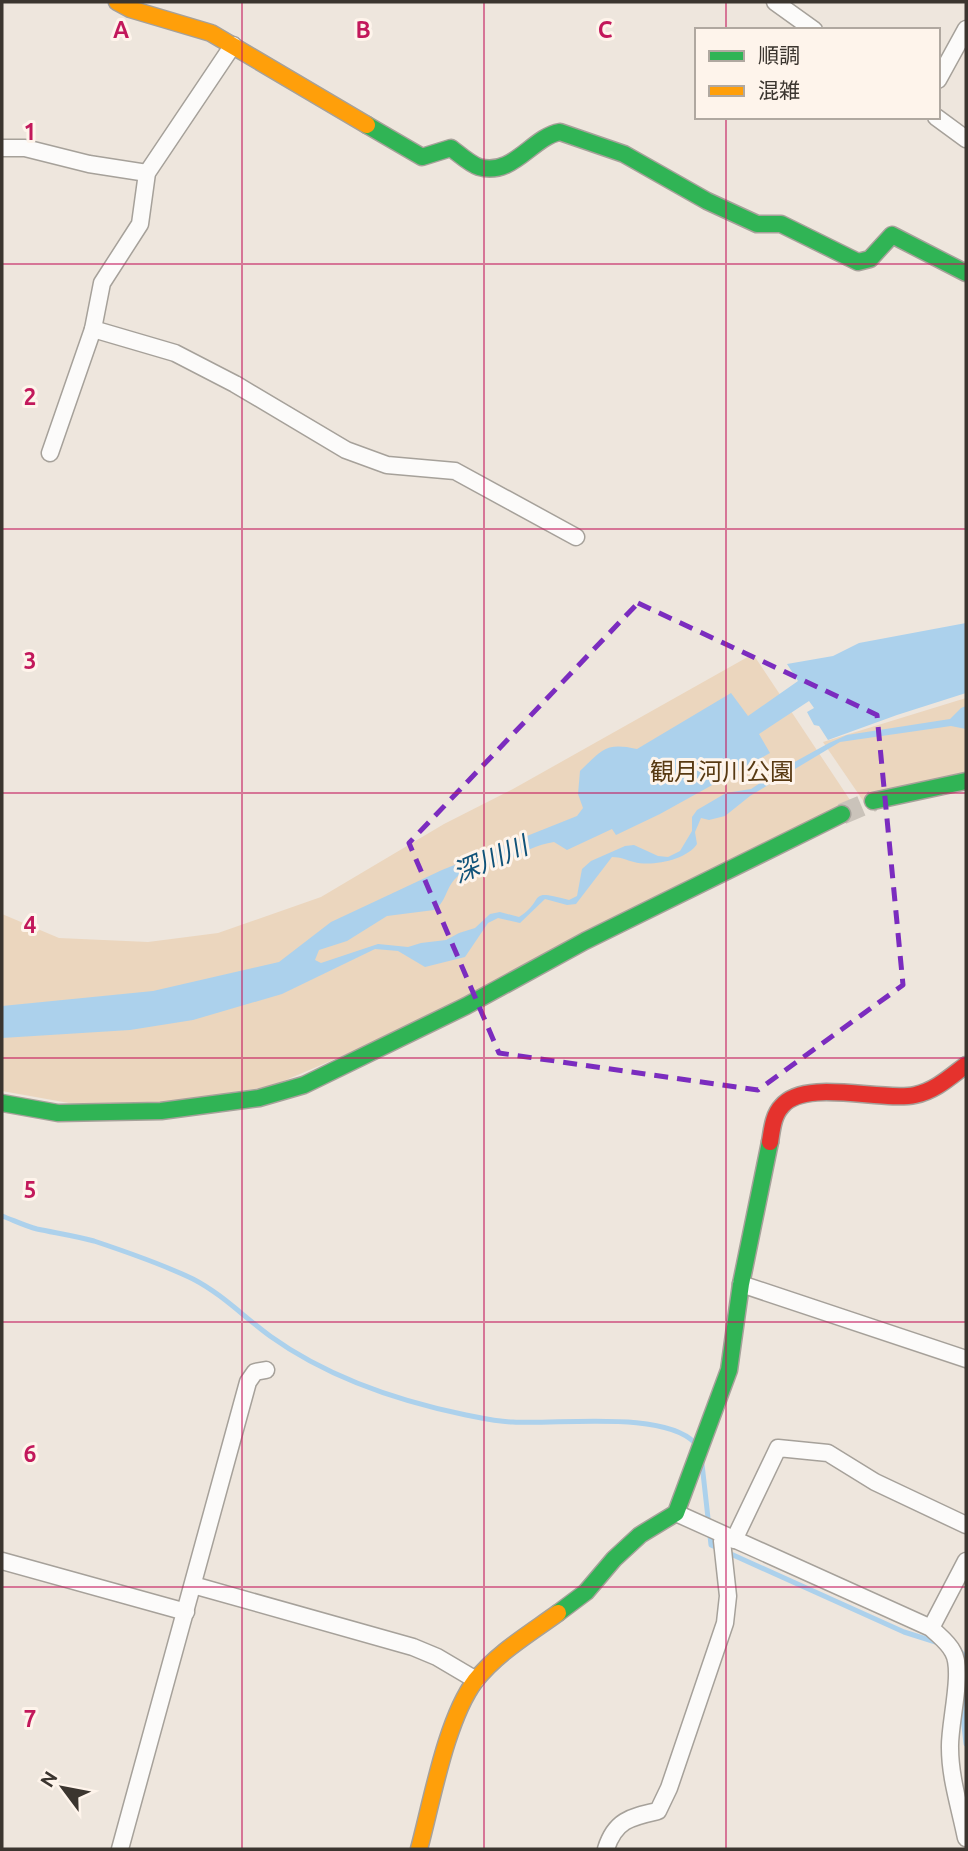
<svg xmlns="http://www.w3.org/2000/svg" width="968" height="1851" font-family="Ubuntu,'Noto Sans JP',sans-serif">
<rect width="100%" height="100%" fill="#eee6dd"/>
<!-- green -->
<g fill="#ebd6be">
<path d="M753 654 854 806 736 861 431 1018 272 1086 158 1104 69 1103 2 1091V914L59 938 148 942 218 933 321 897 444 824 513 789Z"/>
<path d="M966 698V777L864 802 823 742Z"/>
</g>
<!-- water -->
<path fill="#acd1ec" d="M966 623V693L897 715 828 740 819 726 814 725 807 712 814 708 809 701 759 734 770 753 660 814 616 835 612 829 567 850 554 842C533 845 517 857 497 863 483 867 466 867 456 878 446 887 446 903 434 910L387 916 347 941 319 950 315 960 321 963 378 944 408 947 421 943 446 940 459 933 475 928 490 914 500 912 519 917C547 899 525 888 569 900L577 896 582 869 591 861 625 846 634 845 658 856 668 857 680 851 692 831V817L697 810 726 793 751 789 780 770 829 743 847 735 950 719 961 708 966 706V729L951 726 840 742 750 796 725 816 709 820 701 818 695 832 697 844C687 860 651 867 634 862 626 860 621 857 612 857L576 904 567 905 545 899 520 923 498 918 488 923 465 957 425 967 398 951 375 949 282 994 193 1020 130 1030 2 1038V1006L153 991 279 962 331 922 442 870 577 816 583 808 578 794 580 771C602 750 605 742 637 749L731 693 748 716 798 681 787 664 833 656 859 643Z"/>
<g fill="none" stroke-linecap="round" stroke-linejoin="round">
<!-- stream -->
<g stroke="#acd1ec" stroke-width="5">
<path d="M2 1216C13 1220 25 1226 37 1229 56 1233 75 1236 94 1241 127 1252 162 1264 193 1279 222 1294 244 1317 270 1336 327 1377 398 1401 466 1415 481 1418 498 1422 513 1422 558 1425 663 1410 695 1443"/>
<path d="M702 1464 711 1545 904 1632 942 1644"/>
<path d="M958 1648 966 1659"/>
<path d="M966 1683 962 1708 966 1744"/>
</g>
<!-- secondary-tunnel -->
<path stroke="#cac3ba" stroke-width="21" stroke-dasharray="21 10" stroke-linecap="butt" d="M842 814 873 801"/>
<!-- street casing -->
<g stroke="#a6a19a" stroke-width="19">
<g id="street">
<path d="M775 2 814 30"/>
<path d="M938 80 966 29"/>
<path d="M936 117 966 139"/>
<path d="M2 148H25L89 164 147 173"/>
<path d="M93 329 175 353 235 384 346 450 387 465 455 471 576 537"/>
<path d="M50 453 93 329 102 283 140 224 147 173 233 45"/>
<path d="M741 1284 966 1359"/>
<path d="M676 1513 931 1628C939 1636 948 1642 953 1652 964 1671 949 1724 950 1748 950 1778 960 1808 966 1838"/>
<path d="M734 1540 778 1448 828 1453 875 1482 966 1525"/>
<path d="M2 1561 186 1612"/>
<path d="M193 1585 413 1647 437 1657 476 1680"/>
<path d="M931 1628 966 1561"/>
<path d="M120 1849 248 1382 255 1372 266 1370"/>
<path d="M606 1849C615 1820 631 1817 658 1811L669 1788 725 1623 728 1596 722 1541 727 1537"/>
</g>
</g>
<!-- fast casing -->
<g stroke="#a6a19a" stroke-width="19">
<g id="fast">
<path d="M367 125 422 157 451 148C459 154 470 164 479 167 513 177 532 137 560 132L624 154 707 201 757 224H781L858 262 870 259 892 235 966 273"/>
<path d="M873 801 966 781"/>
<path d="M2 1103 58 1113 161 1111 259 1098 304 1085 466 1006 585 941 842 814"/>
<path d="M558 1613 586 1592 614 1559 640 1535 676 1513 729 1370 741 1284 770 1142"/>
</g>
</g>
<!-- slow casing -->
<g stroke="#a6a19a" stroke-width="19">
<g id="slow">
<path d="M117 2 130 9 211 33 367 125"/>
<path d="M419 1849C432 1801 446 1720 475 1681 497 1653 529 1634 558 1613"/>
</g>
</g>
<!-- jam casing -->
<g stroke="#a6a19a" stroke-width="19">
<path id="jam" d="M770 1142C772 1130 773 1115 782 1106 805 1078 882 1102 915 1095 935 1091 950 1077 966 1065"/>
</g>
<!-- street -->
<use href="#street" stroke="#fcfbfa" stroke-width="16"/>
<!-- fast -->
<use href="#fast" stroke="#30b455" stroke-width="16"/>
<!-- slow -->
<use href="#slow" stroke="#ff9f0a" stroke-width="16"/>
<!-- jam -->
<use href="#jam" stroke="#e5322d" stroke-width="16"/>
</g>
<!-- marked area -->
<path fill="none" stroke="#7b2cbf" stroke-width="5" stroke-dasharray="14 9" stroke-linejoin="round" d="M638 603 877 715 903 985 758 1090 499 1053 409 843Z"/>
<!-- grid -->
<path fill="none" stroke="#c2185b" stroke-width="2" stroke-opacity="0.55" d="M242 2V1849M484 2V1849M726 2V30M726 117V1849M2 264H966M2 529H966M2 793H966M2 1058H966M2 1322H966M2 1587H966"/>
<g text-anchor="middle" dominant-baseline="central" stroke-width="6" stroke-linejoin="round" paint-order="stroke">
<!-- park labels -->
<g font-size="24" fill="#583a13" stroke="#fef4eb">
<text x="722" y="771">観月河川公園</text>
</g>
<!-- water labels -->
<g font-size="26" font-style="italic" fill="#105279" stroke="#fef4eb">
<text transform="translate(490 859) rotate(-23)">深川川</text>
</g>
</g>
<g font-size="23" text-anchor="middle" font-weight="bold" fill="#c2185b" stroke="#fef4eb" stroke-width="6" stroke-linejoin="round" paint-order="stroke">
<text x="121" y="38">A</text>
<text x="363" y="38">B</text>
<text x="605" y="38">C</text>
<text x="30" y="140">1</text>
<text x="30" y="405">2</text>
<text x="30" y="669">3</text>
<text x="30" y="933">4</text>
<text x="30" y="1198">5</text>
<text x="30" y="1462">6</text>
<text x="30" y="1727">7</text>
</g>
<!-- border -->
<rect width="968" height="1851" fill="none" stroke="#3b352f" stroke-width="7"/>
<!-- legend -->
<rect x="695" y="28" width="245" height="91" fill="#fef4eb" stroke="#b0a8a0" stroke-width="2"/>
<rect x="709" y="51" width="35" height="10" fill="#30b455" stroke="#b0a8a0" stroke-width="2"/>
<text x="758" y="63" font-size="21" fill="#3b352f">順調</text>
<rect x="709" y="86" width="35" height="10" fill="#ff9f0a" stroke="#b0a8a0" stroke-width="2"/>
<text x="758" y="98" font-size="21" fill="#3b352f">混雑</text>
<!-- north arrow -->
<g transform="translate(63 1788) rotate(302)" stroke="#fef4eb" stroke-width="5" paint-order="stroke">
<path d="M0-5L12 26L0 18L-12 26Z" fill="#3b352f"/>
<text y="-10" font-size="19" font-weight="bold" text-anchor="middle" fill="#3b352f">N</text>
</g>
</svg>
